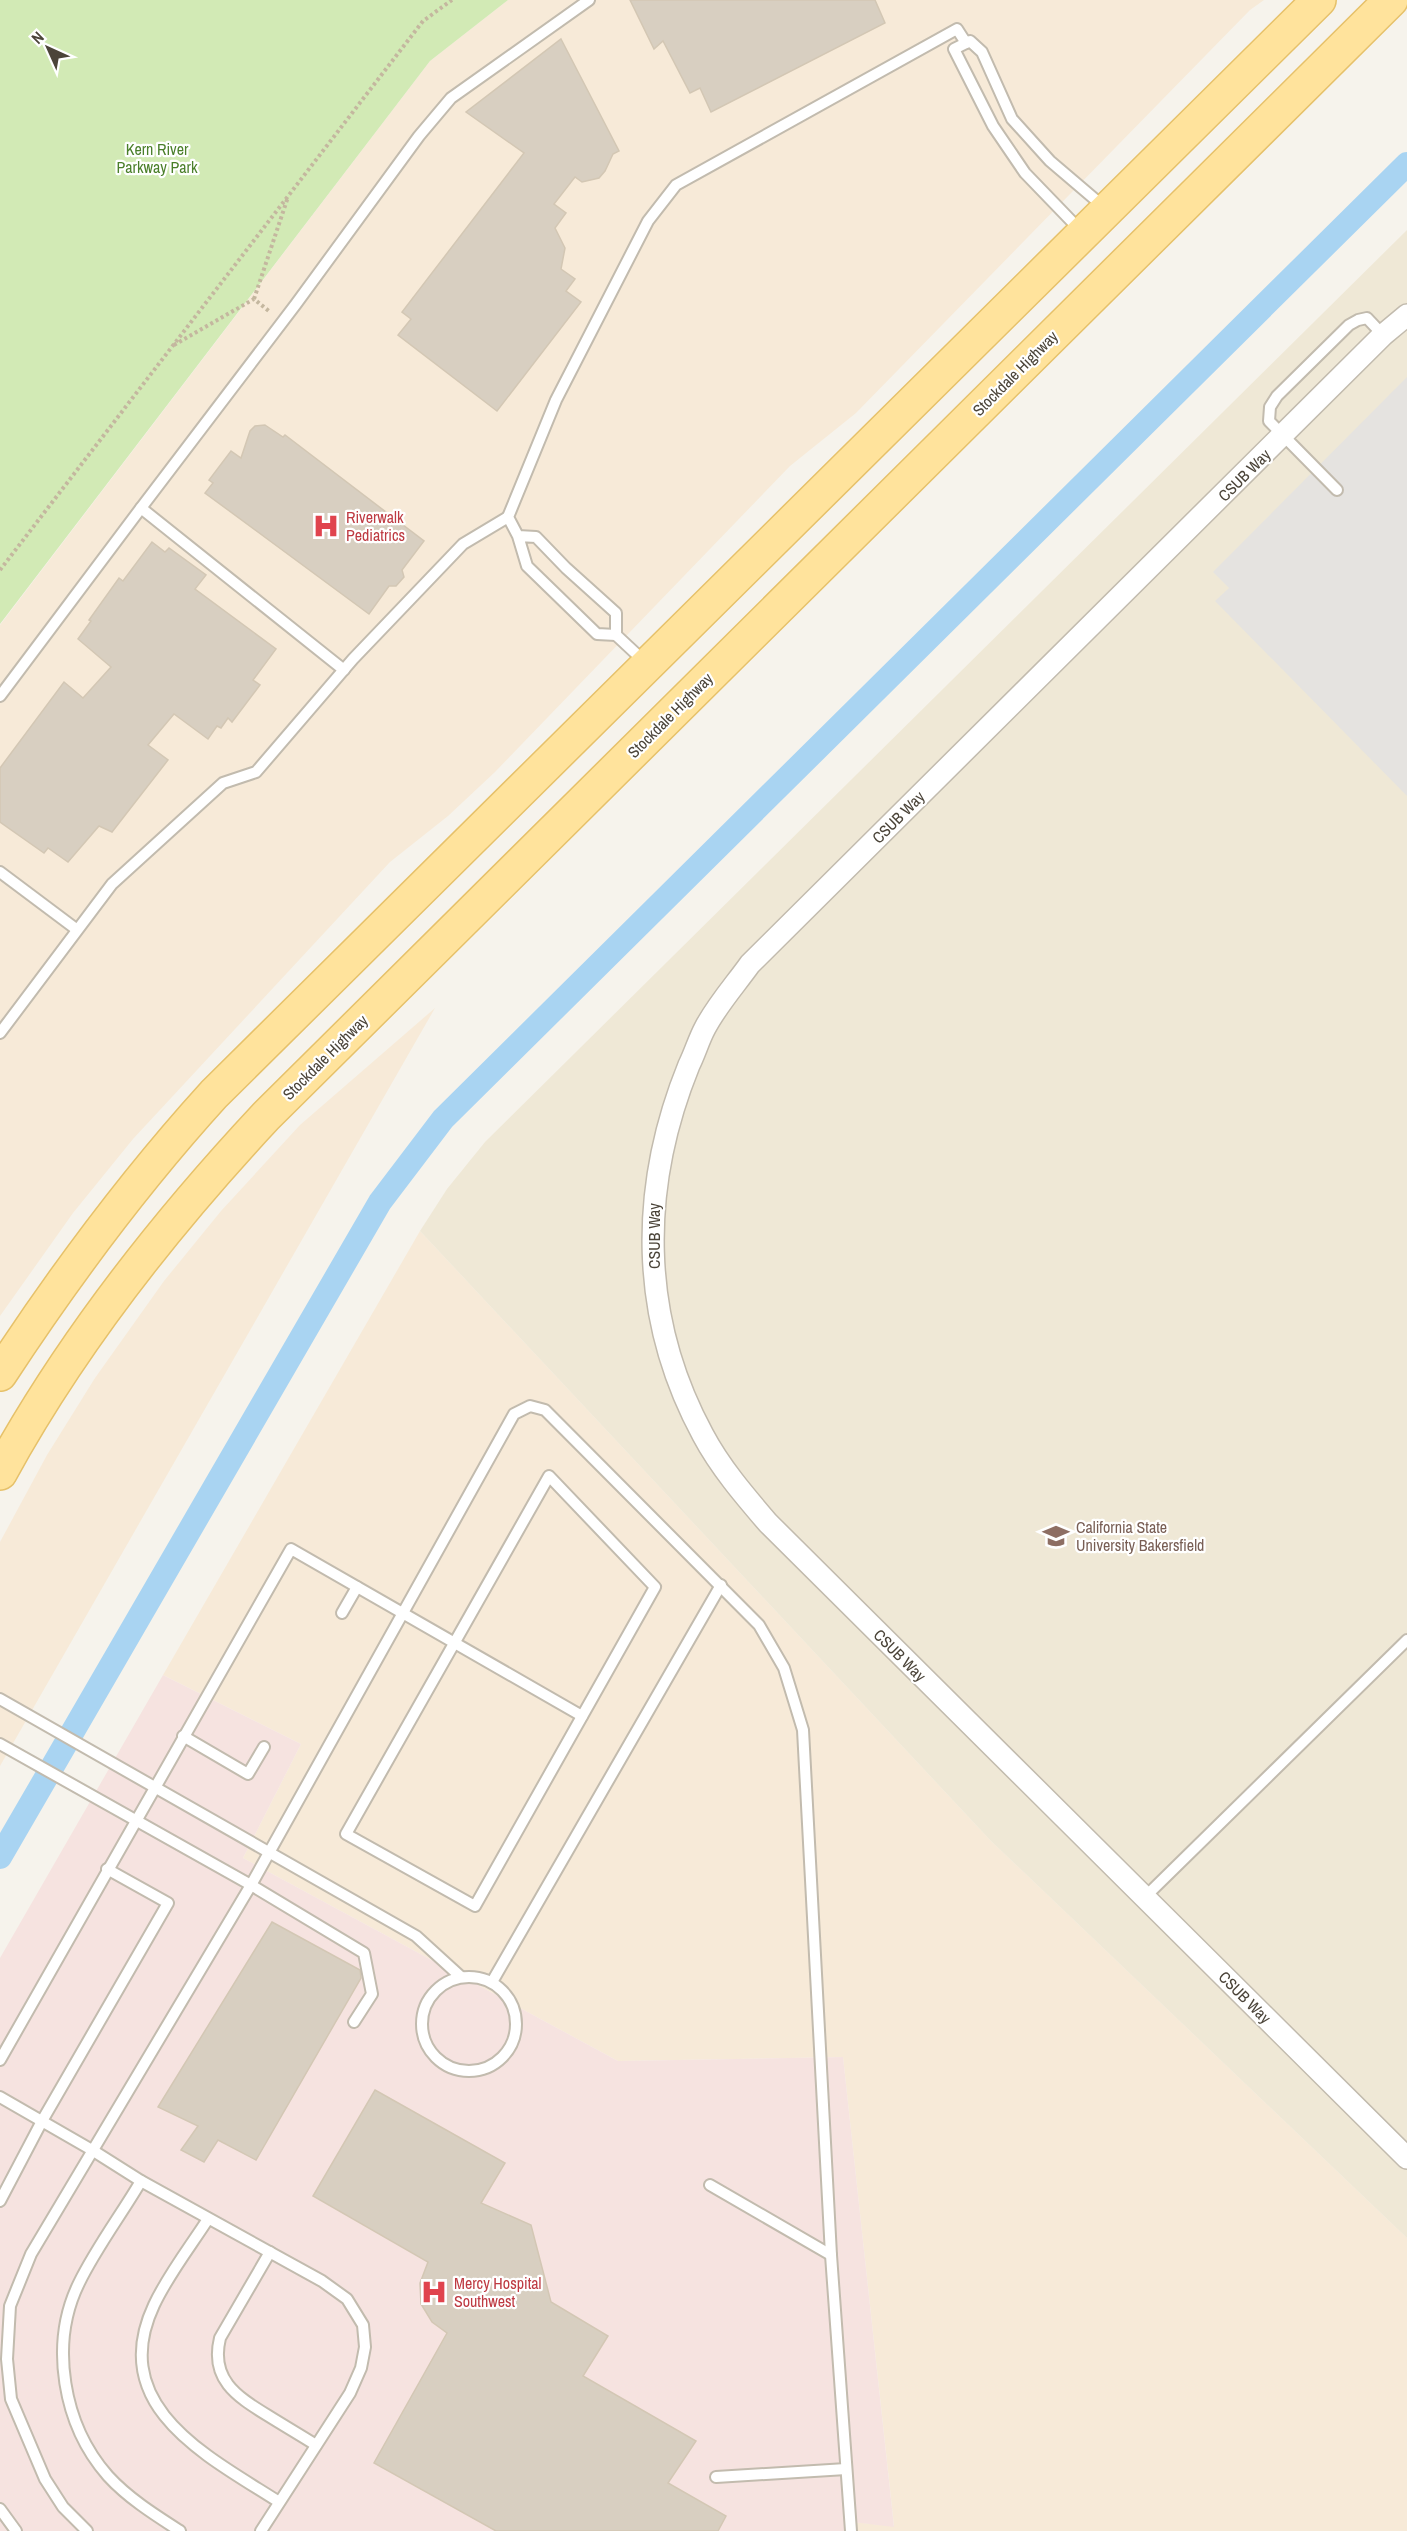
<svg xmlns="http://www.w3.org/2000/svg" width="1407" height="2531" font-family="'Archivo Narrow',sans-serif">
<rect width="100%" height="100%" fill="#f6f3ec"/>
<!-- commercial -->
<g fill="#f7ead8">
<path d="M508 0H1264L1250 10 856 413 790 466 495 772 448 816 390 862 133 1139 73 1213 0 1316V625L430 61Z"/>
<path d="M435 1008 0 1766V1542L47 1455 95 1378 164 1281 221 1211 300 1125Z"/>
<path d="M420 1231 991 1841 1407 2238V2531H843L852 2522 894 2526 843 2057 618 2061 243 1858 301 1744 163 1675Z"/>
</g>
<!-- education -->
<path fill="#efe8d6" d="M1407 230V2238L991 1841 420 1231 447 1189 485 1142Z"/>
<!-- medical -->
<path fill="#f6e3e0" d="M163 1675 301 1744 243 1858 618 2061 843 2057 894 2527 852 2522 843 2531H0V1958Z"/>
<!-- green -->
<path fill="#d2eab5" d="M0 0H508L430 61 0 624Z"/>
<!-- parking -->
<path fill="#e5e3e0" d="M1407 377V796L1215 601 1229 588 1213 572Z"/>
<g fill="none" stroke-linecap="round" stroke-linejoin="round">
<!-- canal -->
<path stroke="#a9d4f2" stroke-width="24" d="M0 1857 380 1202 443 1119 1407 164"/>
</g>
<!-- building -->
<g fill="#d8cfc1" stroke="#d3c7b4" stroke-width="1.5">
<path d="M630 0H875L885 23 711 112 700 88 690 93 663 41 654 49Z"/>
<path d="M561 39 619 151 613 154 605 171 599 178 582 182 575 177 554 204 566 213 555 228 565 248 561 269 575 279 566 291 581 302 497 411 398 335 411 319 402 312 524 153 466 112Z"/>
<path d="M265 425 283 437 285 435 424 541 402 570 404 577 396 586H389L369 614 205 493 213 483 209 480 231 451 241 458 250 431 255 426Z"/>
<path d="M152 542 165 552 169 548 206 575 195 589 276 649 253 680 260 685 232 722 228 718 221 728 217 726 208 739 174 714 148 745 168 760 112 832 99 826 68 862 48 848 44 853 0 822V768L64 682 83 698 111 667 78 639 91 621 89 620 119 578 123 581Z"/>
<path d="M272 1922 360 1970 361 1978 256 2160 218 2140 204 2162 181 2150 198 2126 158 2107Z"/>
<path d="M375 2090 505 2163 481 2203 531 2225 551 2302 608 2336 583 2376 696 2441 668 2483 726 2516 718 2531H496L374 2463 447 2333 432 2322 421 2304 420 2283 428 2262 313 2196Z"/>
</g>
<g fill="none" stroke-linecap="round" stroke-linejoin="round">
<!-- lane casing -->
<g stroke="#c2bbae" stroke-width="14">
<g id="lane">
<path d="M1081 231 1025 173 993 126 954 49 970 41 982 52 1012 119 1050 161 1104 207"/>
<path d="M1337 490 1269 421 1270 407 1277 396 1349 325 1358 320 1367 318 1383 335"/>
<path d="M518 536 536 537 566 568 616 613V635L597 634 527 566 518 536 508 517 556 400 648 221 676 185 957 29 966 43"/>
<path d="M616 635 646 663"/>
<path d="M344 670 141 508 296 304 419 136 451 98 589 0"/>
<path d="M0 696 141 508"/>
<path d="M0 872 76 929"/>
<path d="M0 1033 112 884 223 783 256 772 353 659 463 544 508 517"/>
<path d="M549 1476 655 1587 475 1906 346 1834Z"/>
<path d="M342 1613 357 1587"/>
<path d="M0 1699 416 1936 461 1977"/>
<path d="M183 1736 248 1774 264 1747"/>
<path d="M0 1744 251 1885 364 1953 372 1994 354 2022"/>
<path d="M1145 1897 1407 1640"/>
<circle cx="469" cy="2024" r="47"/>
<path d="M492 1982 721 1585"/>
<path d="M0 2060 291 1549 582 1716"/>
<path d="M0 2097 92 2150 141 2181 322 2281 347 2299 363 2325 365 2347 361 2368 350 2393 261 2531"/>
<path d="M141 2181C121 2215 96 2248 79 2283 49 2344 63 2425 108 2476 128 2498 155 2515 180 2531"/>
<path d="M710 2185 831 2255"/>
<path d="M0 2201 42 2121 168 1903 107 1869"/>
<path d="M208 2219C190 2247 168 2275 154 2305 106 2407 209 2457 279 2502"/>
<path d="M270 2252 220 2338C210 2379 236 2396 267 2415 283 2425 300 2435 316 2445"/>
<path d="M716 2477 846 2469"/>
<path d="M0 2509 16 2531"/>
<path d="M87 2531 63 2507 45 2479 11 2399 7 2359 10 2306 31 2254 251 1885 514 1414 530 1406 545 1410 759 1625 784 1668 803 1730 831 2255 851 2531"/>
</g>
</g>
<!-- street casing -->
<g stroke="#c2bbae" stroke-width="24">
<path id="street" d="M1407 315 1383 335 750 964C735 985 717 1005 705 1028 699 1039 695 1053 689 1065 639 1188 639 1317 703 1435 720 1467 744 1495 768 1523L1407 2158"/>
</g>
<!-- primary casing -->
<g stroke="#e6c16a" stroke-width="36">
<g id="primary">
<path d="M0 1374C65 1275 134 1182 214 1094L1319 0"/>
<path d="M0 1473C70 1345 167 1222 266 1116L1391 0"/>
</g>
</g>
<!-- path -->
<g stroke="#c4b79f" stroke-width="4" stroke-dasharray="3 3" stroke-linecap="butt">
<path d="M254 299 288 197"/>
<path d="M174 345 254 299 270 312"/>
<path d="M0 570 423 21 452 0"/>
</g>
<!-- lane -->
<use href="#lane" stroke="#fff" stroke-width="10"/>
<!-- street -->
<use href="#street" stroke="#fff" stroke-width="21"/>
<!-- primary -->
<use href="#primary" stroke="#ffe39c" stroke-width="33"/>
</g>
<!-- icons -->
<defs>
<g id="hospital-bare" transform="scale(2.07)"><path d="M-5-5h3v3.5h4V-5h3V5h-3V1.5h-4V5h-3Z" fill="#e0444e" stroke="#fff" stroke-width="2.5" paint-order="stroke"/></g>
<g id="university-bare" transform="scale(2.07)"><path d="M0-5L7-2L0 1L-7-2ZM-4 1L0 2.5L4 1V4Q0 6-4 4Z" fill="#8d6e63" stroke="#fff" stroke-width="2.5" paint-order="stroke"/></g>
</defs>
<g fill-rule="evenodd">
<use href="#hospital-bare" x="326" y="526"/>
<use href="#university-bare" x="1056" y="1536"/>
<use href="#hospital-bare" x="434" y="2292"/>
</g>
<g text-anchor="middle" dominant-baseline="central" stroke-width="4.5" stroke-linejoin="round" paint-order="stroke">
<!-- park labels -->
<g font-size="16" fill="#4a7f2a" stroke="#fff">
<text x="157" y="149">Kern River<tspan x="157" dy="18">Parkway Park</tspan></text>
</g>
<!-- street labels -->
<g font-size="16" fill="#4b4439" stroke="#fff">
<text transform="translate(1015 373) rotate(-45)">Stockdale Highway</text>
<text transform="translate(1244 475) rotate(-45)">CSUB Way</text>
<text transform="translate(670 715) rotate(-45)">Stockdale Highway</text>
<text transform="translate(898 817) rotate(-45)">CSUB Way</text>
<text transform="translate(325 1057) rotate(-45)">Stockdale Highway</text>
<text transform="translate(654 1236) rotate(-90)">CSUB Way</text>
<text transform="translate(900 1655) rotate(45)">CSUB Way</text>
<text transform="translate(1245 1997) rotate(45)">CSUB Way</text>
</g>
<!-- health labels -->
<g font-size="16" fill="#be3a42" stroke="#fff" text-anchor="start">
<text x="346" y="517">Riverwalk<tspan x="346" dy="18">Pediatrics</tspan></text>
<text x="454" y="2283">Mercy Hospital<tspan x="454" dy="18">Southwest</tspan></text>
</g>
<!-- education labels -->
<g font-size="16" fill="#785e54" stroke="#fff" text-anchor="start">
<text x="1076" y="1527">California State<tspan x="1076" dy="18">University Bakersfield</tspan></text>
</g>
</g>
<!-- north arrow -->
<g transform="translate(48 48) rotate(315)" stroke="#ffffff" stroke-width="4.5" paint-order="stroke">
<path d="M0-4.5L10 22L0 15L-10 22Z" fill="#4b4439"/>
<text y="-9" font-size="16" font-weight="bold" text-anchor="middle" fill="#4b4439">N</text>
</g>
</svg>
